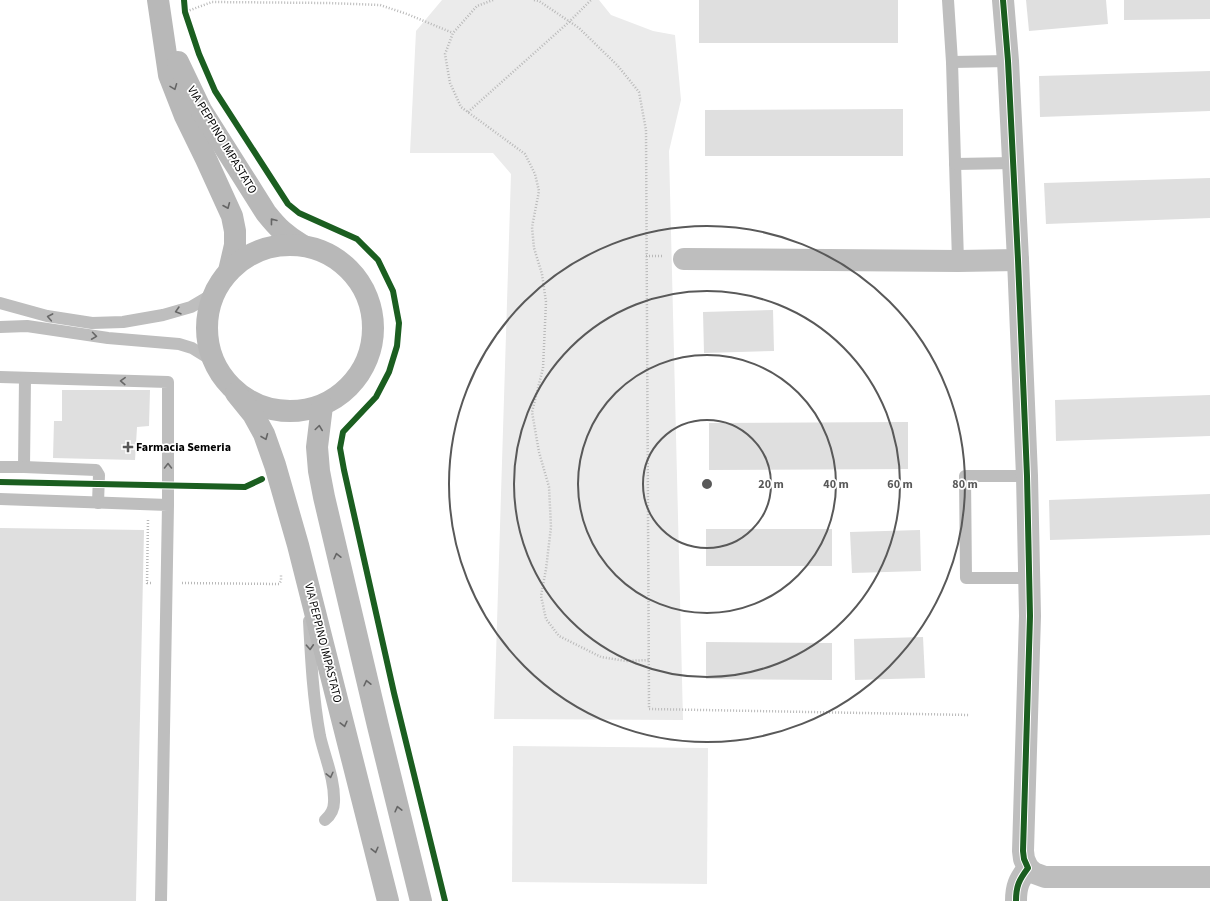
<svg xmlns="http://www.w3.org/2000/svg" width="1210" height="901" font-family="'Source Sans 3',sans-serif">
<rect width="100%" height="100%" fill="#fff"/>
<!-- green -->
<g fill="#ebebeb">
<path d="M442 0H599L611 15 653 31 675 35 681 100 669 151 683 720 494 719 511 174 493 153H410L416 31Z"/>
<path d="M513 746 708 748 707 884 512 882Z"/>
</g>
<!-- building -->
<g fill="#dfdfdf">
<rect x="699" y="0" width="199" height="43"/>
<path d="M1026 0H1106L1108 24 1029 31Z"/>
<path d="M1124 0H1210V19L1124 20Z"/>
<path d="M1210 71V111L1040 117 1039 76Z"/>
<path d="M903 109V156H705V110Z"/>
<path d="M1210 178V218L1046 224 1044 183Z"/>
<path d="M773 310 774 351 704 353 703 312Z"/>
<path d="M62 390H150L149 426 137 427 135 460 53 458 54 421H62Z"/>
<path d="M1210 395V436L1056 441 1055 400Z"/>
<path d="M908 422V469L709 470V423Z"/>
<path d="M1210 494V535L1050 540 1049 500Z"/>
<path d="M0 528 144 530 136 901H0Z"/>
<rect x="706" y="529" width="126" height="37"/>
<path d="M920 530 921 571 852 573 850 532Z"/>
<path d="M923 637 925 678 855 680 854 639Z"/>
<path d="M706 642 832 643V680L706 679Z"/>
</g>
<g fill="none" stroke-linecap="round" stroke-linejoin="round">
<!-- path -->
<g stroke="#b9b9b9" stroke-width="2.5" stroke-dasharray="1 2" stroke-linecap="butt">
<path d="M493 0 477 6 453 33 445 54 450 83 461 107 525 154 535 174 539 191 532 227 534 248 542 274 546 302 543 368 532 412 539 452 549 487 551 527 546 569 541 596 546 619 559 636 601 657 626 661 649 660"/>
<path d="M534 0 539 1 579 28 618 66 639 92 646 130 649 709 970 715"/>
<path d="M181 12H185L212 2 328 3 380 5 407 14 453 33"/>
<path d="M468 112 569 22 591 0"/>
<path d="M646 256H664"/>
<path d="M148 520 147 583H151"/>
<path d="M182 583 279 584 281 581V575"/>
</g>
<!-- lane -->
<g stroke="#bebebe" stroke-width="12">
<path d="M948 0 952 62 958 261"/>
<path d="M952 62 1008 61"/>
<path d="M955 164 1013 163"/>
<path d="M0 303 47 316 92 323 123 322 163 315 191 307 213 294"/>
<path d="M0 327 27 326 108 338 179 344 192 348 213 361"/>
<path d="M0 377 168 382V505"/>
<path d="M0 467H24L25 378"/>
<path d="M24 467 96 470 99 475 98 503"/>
<path d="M1027 476H965L966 578H1029"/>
<path d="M0 499 168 505 161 901"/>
<path d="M309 621C311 660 313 698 320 736 325 758 335 780 334 802 334 810 331 815 325 820"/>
</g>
<!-- street -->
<g stroke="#bebebe" stroke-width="22">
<path d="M1003 0 1008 61 1018 260 1027 476 1030 616 1023 851 1024 859 1028 868C1019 880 1016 886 1016 901"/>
<path d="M684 259 958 261 1018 260"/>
<path d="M1028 868 1034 873 1045 877H1210"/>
</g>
<!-- secondary -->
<g stroke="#b8b8b8" stroke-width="22">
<path d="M158 0 169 75 185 116 206 159 232 216 235 231V245L229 271"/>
<path d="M178 62 201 110 266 213C278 228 286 236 302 245"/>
<circle cx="290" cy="328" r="83"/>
<path d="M236 393 253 414 264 434 275 465 298 545 388 901"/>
<path d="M322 406 317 447 319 471 324 497 378 726 421 901"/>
</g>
<!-- cycleway casing -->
<g stroke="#fff" stroke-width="8">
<g id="cycleway">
<path d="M184 0 185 12 199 54 215 91 288 204 299 213 357 239 378 260 393 291 399 323 397 346 389 372 376 397 343 432 340 448 344 470 394 693 445 901"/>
<path d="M1003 0 1008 61 1018 260 1027 476 1030 616 1023 851 1024 859 1028 868C1019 880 1016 886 1016 901"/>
<path d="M0 482 245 487 262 479"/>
</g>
</g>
<!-- cycleway -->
<use href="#cycleway" stroke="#1b5e20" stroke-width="6"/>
</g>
<!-- one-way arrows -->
<defs><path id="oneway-chevron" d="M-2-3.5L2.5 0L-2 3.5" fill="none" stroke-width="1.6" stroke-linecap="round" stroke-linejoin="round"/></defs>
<g stroke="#656565">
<use href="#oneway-chevron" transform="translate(174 87) rotate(69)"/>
<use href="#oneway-chevron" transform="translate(227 206) rotate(67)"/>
<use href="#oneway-chevron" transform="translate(273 221) rotate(-128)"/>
<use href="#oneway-chevron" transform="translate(319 428) rotate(-82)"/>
<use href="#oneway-chevron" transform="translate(265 437) rotate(68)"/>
<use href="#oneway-chevron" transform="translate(337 556) rotate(-103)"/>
<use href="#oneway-chevron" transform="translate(367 683) rotate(-103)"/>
<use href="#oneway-chevron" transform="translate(344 724) rotate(76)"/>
<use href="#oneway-chevron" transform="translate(398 809) rotate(-104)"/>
<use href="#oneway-chevron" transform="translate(375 850) rotate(76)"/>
</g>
<g stroke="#686868">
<use href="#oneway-chevron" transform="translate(178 311) rotate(164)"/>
<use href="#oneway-chevron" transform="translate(50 317) rotate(-169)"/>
<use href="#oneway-chevron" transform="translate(94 336) rotate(8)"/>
<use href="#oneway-chevron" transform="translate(123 381) rotate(-178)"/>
<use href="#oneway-chevron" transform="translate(168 466) rotate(-90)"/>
<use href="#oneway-chevron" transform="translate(310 647) rotate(87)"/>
<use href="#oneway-chevron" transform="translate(330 775) rotate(76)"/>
</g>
<!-- distance rings -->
<g fill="none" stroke="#595959" stroke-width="2">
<circle cx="707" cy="484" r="64"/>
<circle cx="707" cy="484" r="129"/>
<circle cx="707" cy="484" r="193"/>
<circle cx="707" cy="484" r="258"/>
</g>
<!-- markers -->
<path fill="#595959" stroke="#fff" stroke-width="1.5" d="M126 441h4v4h4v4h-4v4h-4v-4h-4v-4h4z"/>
<g text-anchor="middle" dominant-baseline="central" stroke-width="3.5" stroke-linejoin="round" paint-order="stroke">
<!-- street labels -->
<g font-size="12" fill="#000" stroke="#fff">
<text transform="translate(222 140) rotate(59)">VIA PEPPINO IMPASTATO</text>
<text transform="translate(323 643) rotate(76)">VIA PEPPINO IMPASTATO</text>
</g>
<!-- poi labels -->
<g font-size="12" font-weight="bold" fill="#000" stroke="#fff" text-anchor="start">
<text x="136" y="447">Farmacia Semeria</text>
</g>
</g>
<circle cx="707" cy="484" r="6" fill="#595959" stroke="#fff" stroke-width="2"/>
<g font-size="12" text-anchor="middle" font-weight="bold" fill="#595959" stroke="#fff" stroke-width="3.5" stroke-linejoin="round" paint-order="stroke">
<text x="771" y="488">20 m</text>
<text x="836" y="488">40 m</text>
<text x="900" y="488">60 m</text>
<text x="965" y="488">80 m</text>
</g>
</svg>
